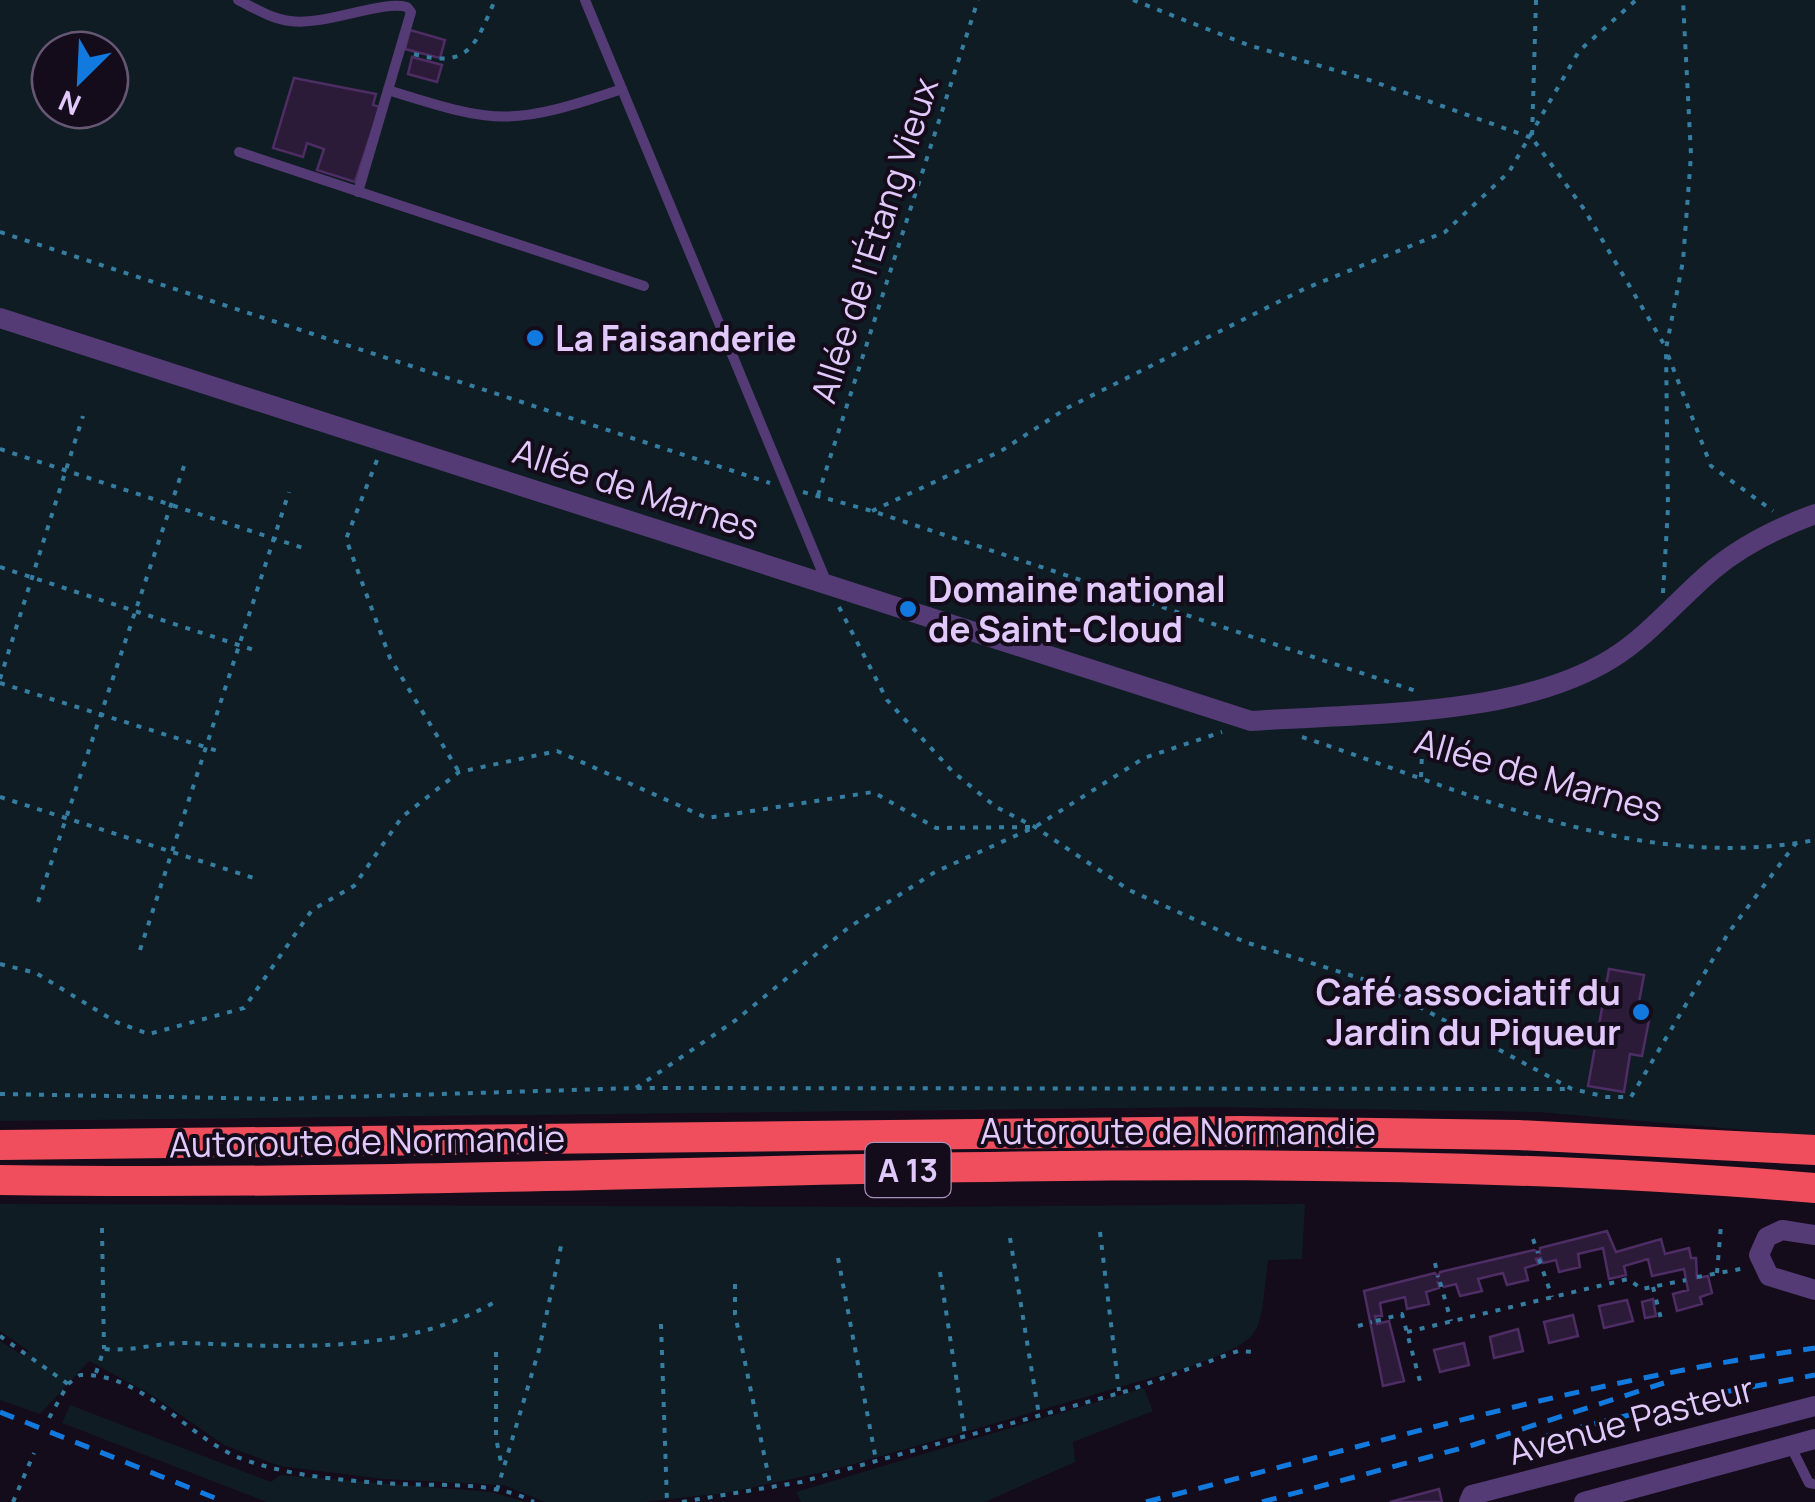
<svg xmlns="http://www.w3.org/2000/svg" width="1815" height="1502" font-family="Manrope,sans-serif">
<rect width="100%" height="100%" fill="#140c1a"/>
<!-- green -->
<g fill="#101c23" fill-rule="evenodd">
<path d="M0 0H1815V1136L1539 1112 1215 1107 0 1121ZM50 50H110V110H50Z"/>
<path d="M0 1204 909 1207 1305 1204 1302 1259 1268 1260C1258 1339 1268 1336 1192 1366L833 1470 726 1493 642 1502H545L504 1485 384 1479 280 1466 224 1445 152 1395 89 1361 40 1414 0 1400V1341L24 1356 29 1351 0 1331Z"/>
<path d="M1144 1388 1153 1411 1073 1442 1075 1462 985 1502H801L796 1492Z"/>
<path d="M70 1405 271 1482 280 1475 491 1492 526 1502H267L62 1423Z"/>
</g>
<!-- building -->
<g fill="#2c1a39" stroke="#4d2d63" stroke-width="2.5">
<path d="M410 30 445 40 440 58 405 49Z"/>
<path d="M412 57 442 65 437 82 408 74Z"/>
<path d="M294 78 376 94 373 105 380 107 355 182 317 170 324 149 307 143 303 157 273 148Z"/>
<path d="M1609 969 1644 975 1637 1013 1650 1015 1642 1056 1630 1054 1624 1092 1588 1086Z"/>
<path d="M1607 1231 1616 1252 1661 1239 1665 1254 1689 1248 1691 1258H1696L1697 1278 1708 1276 1712 1293 1700 1297 1702 1304 1677 1311 1673 1294 1688 1290 1684 1269 1652 1276 1648 1259 1624 1266 1626 1275 1609 1279 1603 1248 1578 1254 1580 1267 1559 1272 1556 1260 1543 1263 1541 1258 1536 1259 1538 1264 1525 1268 1528 1280 1507 1285 1503 1273 1478 1279 1482 1291 1460 1296 1456 1284 1444 1287 1438 1283 1439 1288 1426 1292 1429 1304 1407 1309 1405 1297 1380 1303 1382 1316H1375L1377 1324 1389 1321 1404 1381 1383 1386 1364 1291 1435 1273 1438 1277 1440 1272 1534 1250 1540 1253V1248Z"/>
<path d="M1653 1299 1656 1316 1645 1318 1642 1302Z"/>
<path d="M1627 1300 1633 1321 1604 1328 1599 1306Z"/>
<path d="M1573 1315 1578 1336 1549 1343 1544 1322Z"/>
<path d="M1518 1329 1523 1351 1494 1358 1490 1337Z"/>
<path d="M1464 1343 1469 1365 1440 1372 1434 1350Z"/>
<path d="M1439 1489 1442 1502H1390Z"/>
</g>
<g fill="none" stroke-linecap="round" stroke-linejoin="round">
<!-- path -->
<g stroke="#357ea2" stroke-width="4" stroke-dasharray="5 8" stroke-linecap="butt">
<path d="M1133 0 1248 45 1369 80 1532 138"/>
<path d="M1536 0 1532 138 1584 209 1665 346"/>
<path d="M414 54C469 69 475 46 495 0"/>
<path d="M0 232 770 483"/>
<path d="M1668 355 1711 466 1773 511"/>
<path d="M0 449 303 548"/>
<path d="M377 460 346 539 390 658 459 772"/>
<path d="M803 492 872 511 1416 691"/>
<path d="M818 495 978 0"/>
<path d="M872 511 1001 451 1067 408 1304 289 1445 232 1509 172 1579 51 1636 0"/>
<path d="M0 567 257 651"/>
<path d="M1663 593 1668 508 1666 349 1683 261 1691 155 1683 0"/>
<path d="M839 607 887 700 952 771 996 807 1035 827 1129 890 1245 942 1375 983 1572 1089 1607 1097H1631L1729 932 1796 843"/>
<path d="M0 679 83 416"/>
<path d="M0 683 218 751"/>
<path d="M1302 737C1467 791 1638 874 1815 840"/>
<path d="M1421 777 1423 729"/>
<path d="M0 797 257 879"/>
<path d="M38 902 184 466"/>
<path d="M140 950 289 492"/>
<path d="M0 964 36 973 116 1022 149 1034 244 1008 312 910 354 886 402 817 459 772 557 751 707 818 873 792 936 828 1030 827"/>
<path d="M636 1088 736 1020 848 928 935 872 1035 827 1144 758 1222 732"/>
<path d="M0 1094 279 1099 636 1088 1572 1089"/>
<path d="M102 1228 104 1349"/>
<path d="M1100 1232 1119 1391"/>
<path d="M1010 1238 1039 1415"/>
<path d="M1533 1239 1538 1253"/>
<path d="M838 1258 876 1460"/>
<path d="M1539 1259 1552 1297"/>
<path d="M1435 1263 1438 1277"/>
<path d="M940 1272 965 1435"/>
<path d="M1717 1273 1721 1225"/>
<path d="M1697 1277 1746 1268"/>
<path d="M1440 1282 1451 1321"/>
<path d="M735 1284V1314L771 1488"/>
<path d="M1653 1287 1662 1323"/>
<path d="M1376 1321 1402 1314 1421 1385"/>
<path d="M661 1324 667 1502"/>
<path d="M1358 1326 1372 1322"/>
<path d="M1407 1332 1628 1279 1642 1289 1686 1280"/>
<path d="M0 1336 68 1384 48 1420"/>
<path d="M496 1352V1438L502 1467"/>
<path d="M96 1373 104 1349C132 1352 160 1342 188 1343 292 1347 401 1355 495 1302"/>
<path d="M68 1384 80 1375C147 1373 189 1442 248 1461 296 1477 349 1481 399 1484 443 1486 494 1481 534 1502"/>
<path d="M497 1490 539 1350 561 1246"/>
<path d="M13 1502 34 1453"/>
<path d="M682 1502 801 1482 1127 1391 1238 1351 1257 1352"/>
</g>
<!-- lane -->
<g stroke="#543b75" stroke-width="10">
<path d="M238 0C254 8 272 19 290 21 326 26 381 0 407 7L411 12 388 90"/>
<path d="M585 0 826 581"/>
<path d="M239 152 644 286"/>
<path d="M358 192 388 90C498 125 512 126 622 89"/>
<path d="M1792 1449 1809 1483 1815 1484"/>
</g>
<!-- street -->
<g stroke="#543b75" stroke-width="20">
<path d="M0 318 1251 721C1361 713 1515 718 1611 659 1650 635 1679 598 1714 569 1743 545 1780 527 1815 514"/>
<path d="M1815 1235 1782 1230 1767 1237 1759 1255 1769 1276 1815 1290"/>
<path d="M1469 1502 1472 1495 1815 1406"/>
<path d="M1584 1502 1815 1439"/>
</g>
<!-- highway -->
<g stroke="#f14e5d" stroke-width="30">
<path d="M0 1145 1241 1131 1518 1135 1815 1150"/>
<path d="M0 1180C605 1189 1211 1137 1815 1188"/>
</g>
<!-- rail -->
<g stroke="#127ade" stroke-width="5" stroke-dasharray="15 12" stroke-linecap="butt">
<path d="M0 1412 225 1502"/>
<path d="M1542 1437 1708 1395 1815 1375"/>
<path d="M1146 1502C1369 1445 1587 1380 1815 1348"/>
<path d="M1262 1502 1473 1445 1664 1383"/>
</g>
</g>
<!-- markers -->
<g fill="#127ade" stroke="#140c1a" stroke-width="4">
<circle cx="535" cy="338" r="10"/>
<circle cx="908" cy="609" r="10"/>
<circle cx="1641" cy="1012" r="10"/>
</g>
<g text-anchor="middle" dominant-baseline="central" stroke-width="8" stroke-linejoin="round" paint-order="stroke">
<!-- shield labels -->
<rect fill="#140c1a" stroke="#a490b8" stroke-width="2.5" x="865.5" y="1143" width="85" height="54" rx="8"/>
<g font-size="32" font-weight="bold" fill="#e2c9fb">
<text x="908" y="1170">A 13</text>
</g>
<!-- street labels -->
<g font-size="35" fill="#e2c9fb" stroke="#140c1a">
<text transform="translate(874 240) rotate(-72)">Allée de l'Étang Vieux</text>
<text transform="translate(636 489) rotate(18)">Allée de Marnes</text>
<text transform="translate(1539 775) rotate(16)">Allée de Marnes</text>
<text x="1178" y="1131">Autoroute de Normandie</text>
<text transform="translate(367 1141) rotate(-1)">Autoroute de Normandie</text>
<text transform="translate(1631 1420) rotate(-15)">Avenue Pasteur</text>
</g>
<!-- poi labels -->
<g font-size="35" font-weight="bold" fill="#e2c9fb" stroke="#140c1a" text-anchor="start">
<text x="555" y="338">La Faisanderie</text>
<text x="928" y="589">Domaine national<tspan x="928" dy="40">de Saint-Cloud</tspan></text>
<text x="1621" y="992" text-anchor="end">Café associatif du<tspan x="1621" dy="40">Jardin du Piqueur</tspan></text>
</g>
</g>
<!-- north arrow -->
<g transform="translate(80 80) rotate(204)"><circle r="48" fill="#140c1a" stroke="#665874" stroke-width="2.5"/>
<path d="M0-8L18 38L0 25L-18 38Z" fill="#127ade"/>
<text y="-15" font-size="28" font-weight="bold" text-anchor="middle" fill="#e2c9fb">N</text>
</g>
</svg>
